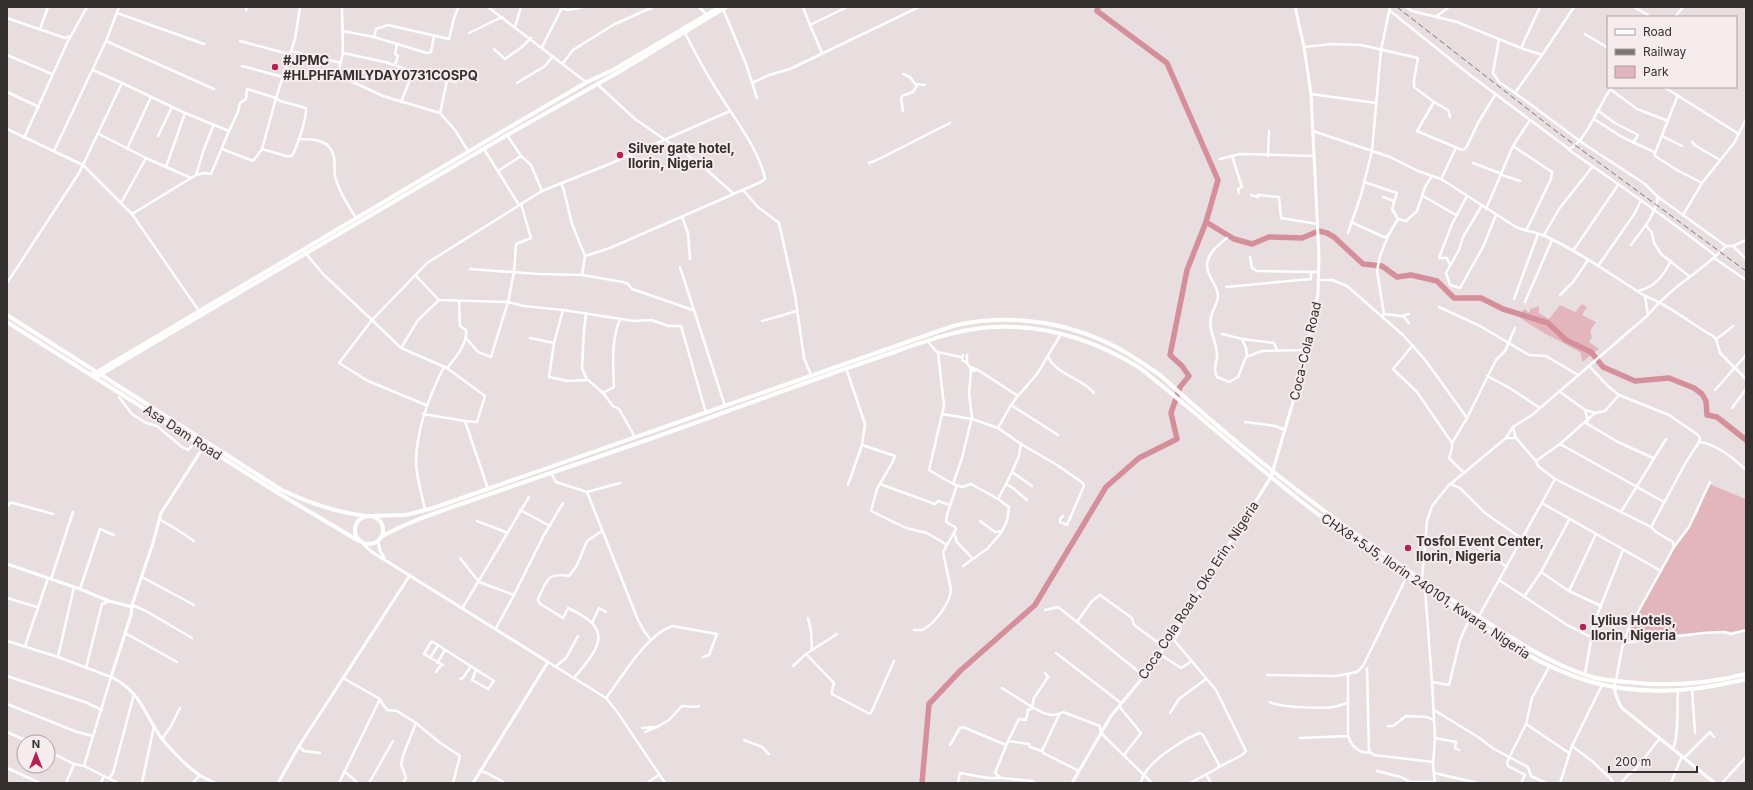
<svg xmlns="http://www.w3.org/2000/svg" width="1753" height="790" font-family="Inter,sans-serif">
<rect width="100%" height="100%" fill="#e9dedf"/>
<!-- green -->
<g fill="#e2b6bc">
<path d="M1582 304 1587 307 1582 315 1596 322 1590 331 1592 337 1589 342 1599 349 1582 362 1581 353C1560 340 1536 331 1517 315L1525 309 1529 313 1530 309 1539 306V313L1549 319 1560 305 1575 312Z"/>
<path d="M1709 484 1746 499V631L1626 636 1674 547 1697 514Z"/>
</g>
<g fill="none" stroke-linecap="round" stroke-linejoin="round">
<!-- river -->
<g stroke="#d48f9a" stroke-width="5.5">
<path d="M1206 222 1234 239 1252 244 1269 237 1302 238 1319 231 1327 233 1334 237 1363 264 1382 266 1397 277 1411 275 1437 281 1454 298H1481L1503 309 1548 323 1566 340 1591 352 1603 367 1635 381 1669 378 1694 388 1702 394 1706 401 1707 415 1717 417 1746 440"/>
<path d="M922 783 929 704 960 671 1035 605 1106 487 1139 458 1177 439 1171 413 1180 387 1189 376 1182 366 1170 355 1187 270 1206 222 1218 180 1167 63 1097 11 1098 7"/>
</g>
<!-- minor -->
<g stroke="#fff" stroke-width="2.5">
<path d="M342 7 343 53 338 73 340 76 383 96 440 113 455 130 468 151"/>
<path d="M452 7H458"/>
<path d="M488 7 586 82"/>
<path d="M559 7 568 10 583 7"/>
<path d="M699 7 707 15"/>
<path d="M803 7 810 25"/>
<path d="M1406 7 1412 11 1457 22 1521 48 1542 55"/>
<path d="M1574 7 1542 55 1515 93 1584 144 1645 184 1658 197 1726 246"/>
<path d="M1634 7 1648 15"/>
<path d="M723 9 746 64 757 98"/>
<path d="M246 10 247 7"/>
<path d="M1389 10 1470 75 1569 149C1586 142 1600 102 1612 87"/>
<path d="M117 13 204 44"/>
<path d="M1437 16 1449 7"/>
<path d="M1675 17 1683 7"/>
<path d="M7 18 65 38 71 36"/>
<path d="M515 27 521 7"/>
<path d="M40 29 48 7"/>
<path d="M343 31 374 37 427 53 431 52 434 36"/>
<path d="M469 33 502 17"/>
<path d="M1585 34 1608 48"/>
<path d="M374 37 376 29 388 25 449 39 454 18 458 8"/>
<path d="M1499 39 1493 73 1499 82 1515 93"/>
<path d="M106 41 214 89"/>
<path d="M240 41 289 54"/>
<path d="M542 47 562 8"/>
<path d="M1304 47 1332 44 1361 45 1418 58 1414 80V87L1434 102 1417 131 1462 150 1466 148 1478 123 1495 95"/>
<path d="M1521 48 1540 7"/>
<path d="M494 49 505 59 522 47 531 38"/>
<path d="M291 51 341 63"/>
<path d="M343 53 385 62 409 70 411 77 401 102"/>
<path d="M822 53 810 25 847 7"/>
<path d="M7 55 52 74"/>
<path d="M563 63 573 50 613 25 653 7"/>
<path d="M395 65 398 56 395 54 397 44"/>
<path d="M242 66 283 77"/>
<path d="M93 70 122 83"/>
<path d="M422 74 456 82"/>
<path d="M903 74 910 77 915 84 925 85"/>
<path d="M517 83 545 66 553 56"/>
<path d="M752 83 769 75 790 69 919 7"/>
<path d="M597 84 635 119 699 163 734 194"/>
<path d="M1664 87 1739 134"/>
<path d="M1610 89 1637 109 1668 121"/>
<path d="M7 92 39 107"/>
<path d="M1311 94 1376 103"/>
<path d="M1434 102 1448 110 1450 117"/>
<path d="M1597 110 1615 123 1638 135 1633 143"/>
<path d="M903 111 901 99 902 96 913 92 918 84"/>
<path d="M440 113 447 81"/>
<path d="M1594 119 1622 137 1652 151 1655 153V156L1677 170 1702 183"/>
<path d="M7 129 83 165 132 214 199 311"/>
<path d="M1313 131 1390 157 1418 171 1441 179 1516 227C1525 231 1536 232 1545 236 1580 252 1613 276 1645 296 1668 304 1691 324 1713 336L1716 339 1720 353 1746 379"/>
<path d="M99 134 146 158 191 178"/>
<path d="M507 135 521 156"/>
<path d="M158 136 172 107"/>
<path d="M1662 136 1682 146"/>
<path d="M24 138 67 43 87 7"/>
<path d="M298 139C313 139 330 139 334 157 335 163 334 170 335 176 338 190 348 205 356 218"/>
<path d="M1692 142 1696 146 1720 160"/>
<path d="M1513 146 1552 172 1551 179 1526 231"/>
<path d="M127 149 151 97"/>
<path d="M222 149 253 161 262 149 276 98 280 101 306 108C307 118 297 147 292 156H286L262 149"/>
<path d="M484 149 519 205"/>
<path d="M1569 150C1619 184 1668 219 1716 256"/>
<path d="M54 151 106 41 119 7"/>
<path d="M1655 153 1678 95"/>
<path d="M1232 156 1242 187 1238 189 1239 193"/>
<path d="M1268 156 1269 131"/>
<path d="M1220 159 1240 154 1314 156"/>
<path d="M869 163 877 160 950 123"/>
<path d="M1473 163 1502 174"/>
<path d="M166 167 185 113"/>
<path d="M498 171 521 156 531 165 542 191"/>
<path d="M196 175 203 152 213 126"/>
<path d="M1502 175 1520 181"/>
<path d="M1441 179 1456 148"/>
<path d="M1364 182 1397 193 1392 209 1398 219"/>
<path d="M560 183 563 187 572 224 585 256 582 275"/>
<path d="M743 190 758 207 779 223 795 295 804 358 811 375"/>
<path d="M1251 195 1258 197V195L1279 197 1281 218 1318 224"/>
<path d="M1423 196 1456 215"/>
<path d="M1383 197 1394 201"/>
<path d="M121 203 146 158"/>
<path d="M1482 205 1463 237 1459 250 1446 273 1450 285 1460 288 1483 247 1496 215"/>
<path d="M1486 209 1513 146 1530 120"/>
<path d="M132 214 196 175 204 173 211 174 229 131"/>
<path d="M1683 215 1702 183 1734 143 1746 119"/>
<path d="M682 217 688 233 690 259"/>
<path d="M1351 222 1384 237 1388 236 1398 219 1406 221 1417 211 1425 187 1432 176"/>
<path d="M1646 225 1652 233 1654 243 1661 254 1689 276"/>
<path d="M1348 233 1361 195 1372 151 1381 50 1390 7"/>
<path d="M1544 235 1559 209 1593 166"/>
<path d="M1227 238C1217 246 1209 252 1207 264 1206 277 1218 284 1218 296 1218 303 1212 310 1211 317 1208 330 1216 341 1217 353 1218 363 1212 366 1217 377L1229 382 1238 377 1246 357 1262 351 1306 350"/>
<path d="M1631 245C1642 230 1655 216 1658 197"/>
<path d="M1733 246 1746 259"/>
<path d="M303 250 323 274 372 320 427 263 542 191 607 165 730 111"/>
<path d="M1573 251 1618 185"/>
<path d="M585 256 610 248 761 182 765 179C760 151 733 116 718 92 706 73 695 53 685 33"/>
<path d="M1250 257 1252 268 1257 271 1311 272"/>
<path d="M1714 258 1746 280"/>
<path d="M1450 265 1447 258H1439L1452 224 1467 196"/>
<path d="M1598 266 1635 213 1641 200"/>
<path d="M680 267 725 406"/>
<path d="M470 269 539 274 582 275 623 282 628 284 632 289 693 310"/>
<path d="M416 276 439 300 508 302 524 306 563 310 634 321 651 320 669 326H681L706 413"/>
<path d="M1319 280H1332L1347 286 1403 335 1426 361 1467 418"/>
<path d="M7 283 79 173 122 83 185 113 229 131 238 112 240 103 246 99 247 89 276 98 295 39 300 7"/>
<path d="M1226 287 1311 279V272H1319"/>
<path d="M1638 291C1655 287 1663 276 1671 261"/>
<path d="M1560 295 1573 282 1588 260"/>
<path d="M1645 296 1648 315"/>
<path d="M1514 299 1538 234"/>
<path d="M1525 302 1552 240"/>
<path d="M1439 307 1480 326 1529 355 1546 356 1578 375"/>
<path d="M563 310 554 343 549 377 568 381 587 380 582 368 584 331 586 313"/>
<path d="M1384 314 1377 271 1380 256 1388 236"/>
<path d="M1403 316 1409 323"/>
<path d="M1382 317 1384 314 1401 316 1409 314"/>
<path d="M762 321 797 311"/>
<path d="M1222 334 1242 339 1246 348 1247 356"/>
<path d="M466 338 478 352 491 357 508 302 514 272 516 244 531 238 521 204"/>
<path d="M530 338 554 343"/>
<path d="M1242 339 1274 343 1277 350"/>
<path d="M1716 339 1722 335 1733 326"/>
<path d="M927 341 937 352 961 357"/>
<path d="M1413 345 1393 369 1417 392 1452 443V448L1449 458 1464 473"/>
<path d="M401 348 418 320 439 300"/>
<path d="M938 352 944 406 929 470 953 484"/>
<path d="M963 355 962 360 967 363"/>
<path d="M967 355V363L970 367"/>
<path d="M1048 357C1058 376 1081 377 1094 393"/>
<path d="M1589 366 1608 386 1619 395 1669 415 1698 435 1700 438 1699 442 1686 462 1651 527"/>
<path d="M447 368C455 359 468 343 466 330L460 326 459 301"/>
<path d="M846 368 865 424 862 445 895 456 892 463 877 489 871 511 906 528 927 533 947 545 956 529 955 527 946 522 947 515 957 485"/>
<path d="M978 370 1018 396"/>
<path d="M971 371 970 367 978 370 971 371 969 394 972 417 962 458 953 484 962 487 971 484 998 499"/>
<path d="M1487 376 1508 387 1540 408"/>
<path d="M588 380 603 393 614 387C613 363 611 342 620 319"/>
<path d="M1715 390 1746 355"/>
<path d="M1559 391 1585 410 1588 421"/>
<path d="M603 393 613 406 619 409 635 437"/>
<path d="M119 397 132 414 146 423 157 426 182 447 188 450 196 441"/>
<path d="M426 405 368 381 339 363 372 320 401 348 447 368 485 396 477 422 465 421"/>
<path d="M1732 408 1746 389"/>
<path d="M1585 410 1595 413"/>
<path d="M423 414 465 421 488 489"/>
<path d="M942 414 972 419 998 428 1021 444"/>
<path d="M1245 422 1275 426 1285 430"/>
<path d="M1586 423 1616 441 1653 458"/>
<path d="M998 428 1011 405"/>
<path d="M1513 428 1516 438 1536 461 1538 466 1555 479 1651 527 1656 532 1673 542 1674 547 1628 630 1622 648 1616 681"/>
<path d="M1058 435 1011 405 1017 397 1037 374 1061 334"/>
<path d="M1506 438H1516"/>
<path d="M1699 442C1717 444 1733 458 1746 470"/>
<path d="M1452 443 1467 418 1496 360 1505 351 1515 328"/>
<path d="M1560 444 1664 502"/>
<path d="M1536 461 1560 444 1595 413 1605 411 1619 395"/>
<path d="M1012 472 1006 484 1013 488 1027 500"/>
<path d="M551 473 556 482 587 492 620 483"/>
<path d="M880 484 935 504 938 501 950 505"/>
<path d="M1450 484 1460 488 1485 513 1521 538"/>
<path d="M848 485 862 445"/>
<path d="M1032 486 1012 472 1019 456 1021 444 1057 465 1083 483 1084 486 1067 525 1060 522V519L1063 516"/>
<path d="M587 492 638 620 644 631 651 640"/>
<path d="M1542 503 1661 571"/>
<path d="M7 507 10 503H13L53 514"/>
<path d="M425 510C422 494 416 477 416 461 417 427 429 396 444 367"/>
<path d="M520 510 550 526"/>
<path d="M1621 512 1666 439"/>
<path d="M159 519 176 529 194 541"/>
<path d="M477 521 508 533"/>
<path d="M980 521 995 532 1002 531 1007 521 1009 507 998 499 1006 484"/>
<path d="M954 533 957 542 972 558"/>
<path d="M1460 535 1507 567"/>
<path d="M1674 547 1689 527 1710 482"/>
<path d="M460 558 479 582 514 595"/>
<path d="M963 566 987 549 1001 533"/>
<path d="M1541 572 1569 591 1601 606"/>
<path d="M142 577 194 605"/>
<path d="M51 579 73 512"/>
<path d="M1422 579 1427 521 1432 506 1448 486 1506 438 1513 427 1532 415 1648 315C1671 286 1702 272 1726 246H1733L1746 240"/>
<path d="M1499 580 1567 625 1591 637"/>
<path d="M80 589 100 529 114 535"/>
<path d="M1425 589 1432 682"/>
<path d="M1569 591 1596 534"/>
<path d="M1524 597 1541 572 1569 520"/>
<path d="M7 598 37 607"/>
<path d="M132 605 146 611 192 638"/>
<path d="M463 607 529 497"/>
<path d="M1045 610 1058 607 1077 622 1092 601 1100 595 1132 618 1134 625 1164 647"/>
<path d="M1479 616 1555 479"/>
<path d="M808 618 811 631 812 650"/>
<path d="M1077 622 1144 676"/>
<path d="M592 623 599 608 606 612"/>
<path d="M1179 623C1183 630 1177 634 1174 640L1216 690 1245 749 1246 751 1242 755 1219 767"/>
<path d="M496 628 514 595 544 535 563 503"/>
<path d="M914 630C917 630 921 631 924 629 935 623 950 603 951 590L943 552 947 545"/>
<path d="M125 633 177 662"/>
<path d="M7 641 58 657 111 677 84 766 74 764 48 751"/>
<path d="M1624 643 1703 633 1725 632 1731 634 1746 630"/>
<path d="M25 646 48 578"/>
<path d="M1056 653 1121 703"/>
<path d="M806 654 834 683 832 690V694L868 713H871L894 661"/>
<path d="M1160 654 1181 668 1192 661"/>
<path d="M58 657 74 587"/>
<path d="M430 658 438 645"/>
<path d="M548 662 606 698 618 713 665 783"/>
<path d="M437 663 445 650"/>
<path d="M443 665 424 654 431 642H433L494 681 488 689 472 680 476 670"/>
<path d="M556 666 566 658 578 636"/>
<path d="M793 666 806 654 837 634"/>
<path d="M86 668 102 604 109 601"/>
<path d="M1367 668 1369 751 1374 755 1433 762"/>
<path d="M436 672 441 665"/>
<path d="M1045 673 1048 677 1034 698 1032 707C1041 712 1053 719 1063 712L1100 726 1101 733 1152 783"/>
<path d="M1585 674 1594 623 1623 550"/>
<path d="M1267 675 1336 676 1357 672 1363 666 1407 576"/>
<path d="M7 676 85 702 102 710"/>
<path d="M574 678C601 646 614 629 568 608L563 618 539 603 538 599C547 581 546 572 569 576L577 565 587 541 602 531"/>
<path d="M460 679 463 678 471 666"/>
<path d="M1002 688 1032 707"/>
<path d="M1692 689 1695 733"/>
<path d="M606 698C623 676 645 636 672 626L717 634 709 655 703 657"/>
<path d="M380 700 387 710 397 711 416 723 404 753 401 764 406 778 403 783"/>
<path d="M1270 702C1277 707 1322 709 1333 707 1338 706 1343 704 1348 703V674"/>
<path d="M7 704 77 732 93 736"/>
<path d="M1119 706 1141 733 1124 755"/>
<path d="M1033 708 1028 710 1026 720 1019 719 1008 741 1029 744 1030 747 1042 751"/>
<path d="M1434 710 1478 737 1494 749 1528 767 1531 776 1546 783"/>
<path d="M1170 713 1179 699 1206 679"/>
<path d="M1059 715 1042 751 1043 753 1079 771"/>
<path d="M416 723 439 742 460 756 453 783"/>
<path d="M1526 724 1569 753"/>
<path d="M1388 726H1393L1406 716 1427 717 1433 720"/>
<path d="M657 727 669 720 682 706 696 707 699 706"/>
<path d="M642 728 657 727 645 732"/>
<path d="M7 732 29 742"/>
<path d="M1348 736C1352 747 1358 753 1371 753"/>
<path d="M1300 738 1348 736V703"/>
<path d="M1435 738 1456 742 1455 748 1459 750"/>
<path d="M162 739 171 726 180 708"/>
<path d="M744 740 762 747 769 754"/>
<path d="M1008 741 995 773 1001 778 1032 781 1036 783"/>
<path d="M950 745 960 728 963 727 1006 745"/>
<path d="M299 746 304 751 320 753"/>
<path d="M1572 746 1592 761 1611 779 1613 783"/>
<path d="M1673 748C1679 737 1677 705 1678 690"/>
<path d="M1684 758 1710 732 1714 737"/>
<path d="M84 766 118 783"/>
<path d="M7 768 40 783"/>
<path d="M344 771 358 783"/>
<path d="M479 771 487 773 505 783"/>
<path d="M1377 771 1401 777 1410 782H1435"/>
<path d="M1434 773 1478 783"/>
<path d="M1206 774 1211 783"/>
<path d="M109 778 113 773 134 694"/>
<path d="M66 783 74 764"/>
<path d="M101 783 104 776"/>
<path d="M142 783 154 726"/>
<path d="M193 783 200 775"/>
<path d="M339 783 380 699 343 678"/>
<path d="M369 783 393 741"/>
<path d="M647 783 659 775"/>
<path d="M958 783 960 773 988 778H1000"/>
<path d="M1140 783C1142 780 1142 778 1144 775 1151 760 1185 738 1200 733L1203 735 1219 765 1218 768 1190 783"/>
<path d="M1435 783 1433 765 1435 738 1432 682 1449 685 1460 640 1470 618"/>
<path d="M1521 783 1525 775 1508 766 1507 762 1526 724 1532 698 1549 667"/>
<path d="M1560 783 1572 746 1602 685"/>
<path d="M1621 783 1628 775 1635 770 1660 738"/>
<path d="M1671 783 1682 756"/>
<path d="M1722 783 1746 757"/>
</g>
<!-- tertiary -->
<g stroke="#fff" stroke-width="3">
<path d="M204 446 161 513 153 543 132 605 131 615 111 677C142 692 144 715 163 740 174 753 187 767 201 776 206 779 210 780 215 783"/>
<path d="M378 541 380 551 384 557"/>
<path d="M362 543 372 552 548 662 473 783"/>
<path d="M7 564 80 589 109 601 133 607"/>
<path d="M1615 681C1613 691 1617 700 1622 708L1715 783"/>
<path d="M278 783 299 746 410 575"/>
<path d="M1072 783 1111 716 1153 665 1271 477 1300 378 1318 294 1319 256 1311 94 1304 47 1295 7"/>
</g>
<!-- primary -->
<g stroke="#fff" stroke-width="4">
<path d="M7 315 280 489C308 503 334 512 366 516"/>
<path d="M7 322 278 493 359 541"/>
<path d="M92 375 510 127 587 82 613 70 720 7"/>
<path d="M96 377 507 135 617 73 726 7"/>
<circle cx="369" cy="530" r="14"/>
<path d="M371 516 406 515 433 508 953 326C1006 313 1065 321 1114 346 1130 354 1145 365 1160 375 1253 460 1354 537 1460 605 1502 631 1542 661 1589 676 1601 680 1614 681 1627 682 1668 687 1706 684 1746 674"/>
<path d="M381 537C411 520 445 510 478 498 535 478 593 459 650 439 724 413 797 385 871 360 910 347 950 330 991 327 1045 324 1095 340 1140 368 1193 410 1244 456 1297 498 1345 536 1397 570 1448 604 1492 633 1537 666 1588 681 1639 696 1695 692 1746 679"/>
</g>
<!-- rail -->
<path stroke="#7b7475" stroke-width="1" stroke-dasharray="6 3" stroke-linecap="butt" d="M1397 7 1556 131 1746 271"/>
</g>
<!-- markers -->
<g fill="#b32350" stroke="#f6ebed" stroke-width="1.5">
<circle cx="275" cy="67" r="4"/>
<circle cx="620" cy="155" r="4"/>
<circle cx="1408" cy="548" r="4"/>
<circle cx="1583" cy="627" r="4"/>
</g>
<g text-anchor="middle" dominant-baseline="central" stroke-width="4" stroke-linejoin="round" paint-order="stroke">
<!-- poi labels -->
<g font-size="13" font-weight="bold" fill="#343030" stroke="#f6ebed" text-anchor="start">
<text x="283" y="60">#JPMC<tspan x="283" dy="15">#HLPHFAMILYDAY0731COSPQ</tspan></text>
<text x="628" y="148">Silver gate hotel,<tspan x="628" dy="15">Ilorin, Nigeria</tspan></text>
<text x="1416" y="541">Tosfol Event Center,<tspan x="1416" dy="15">Ilorin, Nigeria</tspan></text>
<text x="1591" y="620">Lylius Hotels,<tspan x="1591" dy="15">Ilorin, Nigeria</tspan></text>
</g>
<!-- street labels -->
<g font-size="13" fill="#343030" stroke="#f6ebed">
<text transform="translate(1305 351) rotate(-77)">Coca-Cola Road</text>
<text transform="translate(183 432) rotate(33)">Asa Dam Road</text>
<text transform="translate(1426 586) rotate(34)">CHX8+5J5, Ilorin 240101, Kwara, Nigeria</text>
<text transform="translate(1198 590) rotate(-57)">Coca Cola Road, Oko Erin, Nigeria</text>
</g>
</g>
<!-- border -->
<rect width="1753" height="790" fill="none" stroke="#343030" stroke-width="16"/>
<!-- legend -->
<rect x="1607" y="16" width="130" height="72" fill="#f6ebed" stroke="#a8a0a1"/>
<rect x="1615" y="29" width="20" height="6" fill="#ffffff" stroke="#a8a0a1"/>
<text x="1643" y="36" font-size="12" fill="#343030">Road</text>
<rect x="1615" y="49" width="20" height="6" fill="#7b7475" stroke="#a8a0a1"/>
<text x="1643" y="56" font-size="12" fill="#343030">Railway</text>
<rect x="1615" y="66" width="20" height="12" fill="#e2b6bc" stroke="#a8a0a1"/>
<text x="1643" y="76" font-size="12" fill="#343030">Park</text>
<!-- north arrow -->
<g transform="translate(36 754)"><circle r="19" fill="#f6ebed" stroke="#a8a0a1"/>
<path d="M0-3L7 15L0 10L-7 15Z" fill="#b32350"/>
<text y="-6" font-size="11" font-weight="bold" text-anchor="middle" fill="#343030">N</text>
</g>
<!-- scale -->
<path d="M1609 766v6h88v-6" fill="none" stroke="#343030" stroke-width="2"/>
<text x="1615" y="766" font-size="12" fill="#343030" stroke="#f6ebed" stroke-width="3" paint-order="stroke">200 m</text>
</svg>
